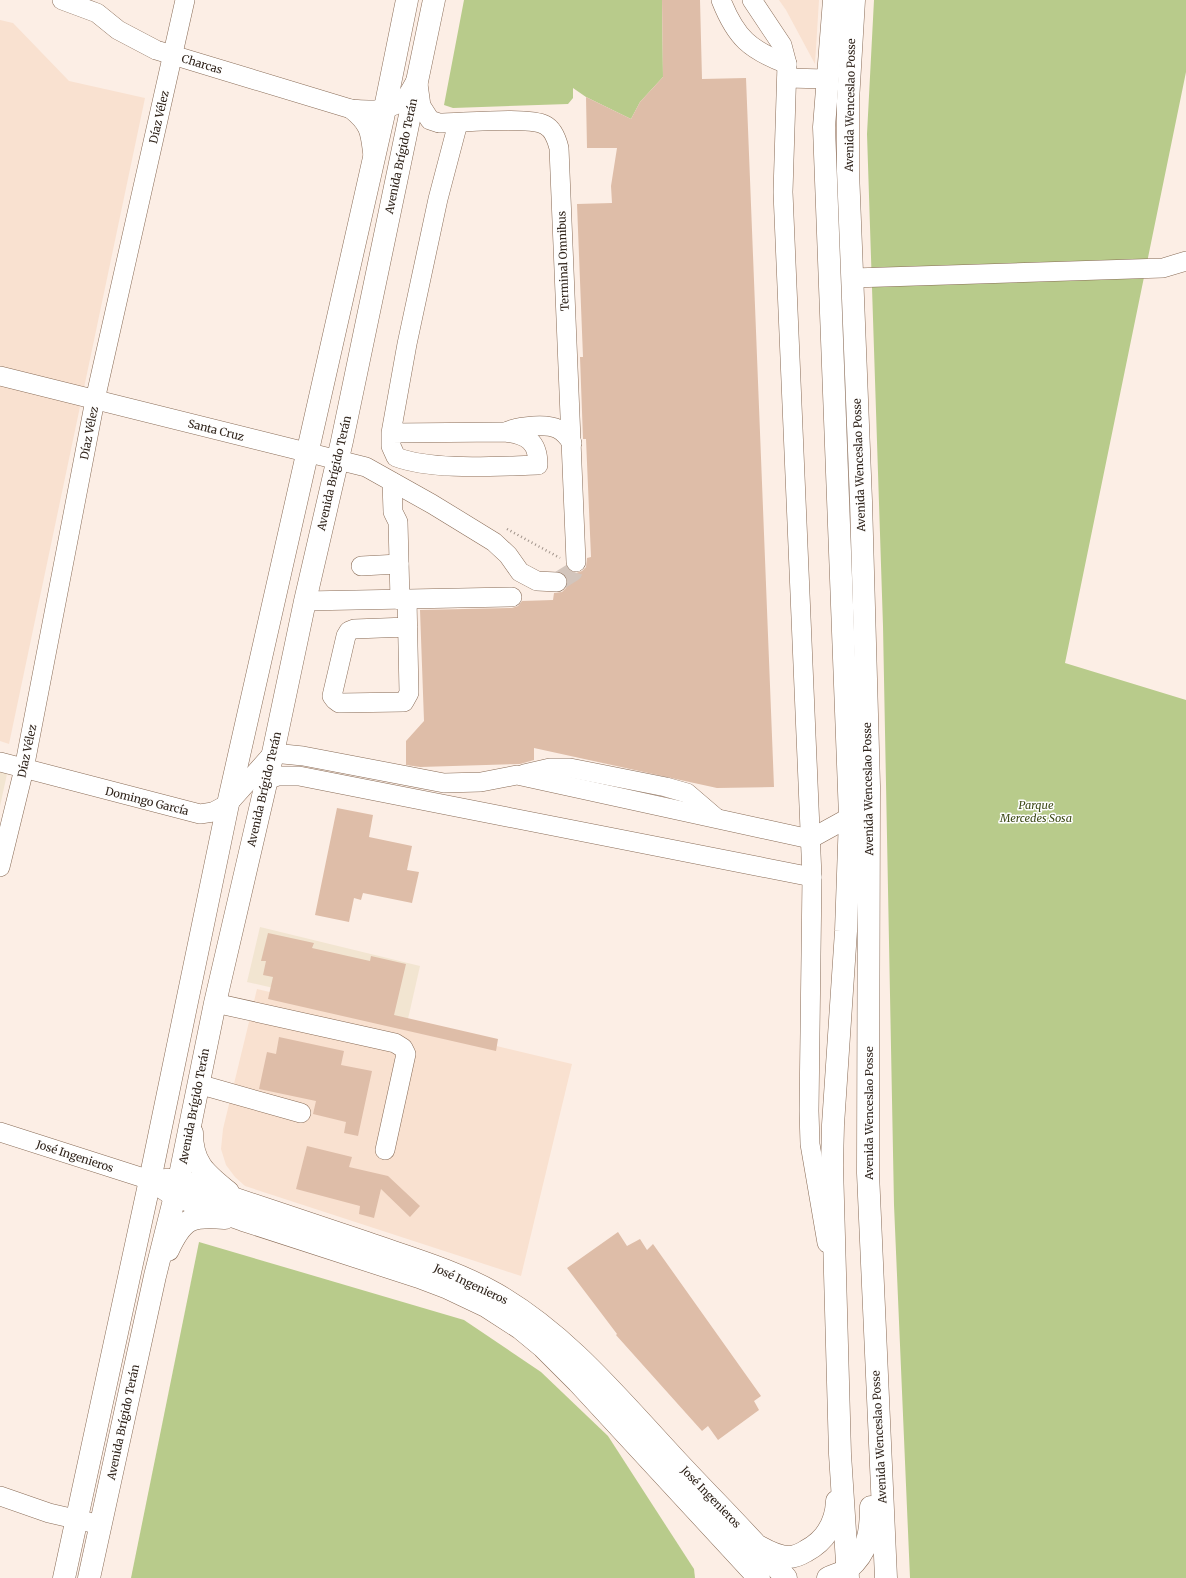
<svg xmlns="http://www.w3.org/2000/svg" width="1186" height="1578" font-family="Merriweather,serif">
<rect width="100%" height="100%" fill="#fceee5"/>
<!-- built -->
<g fill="#f9e1d0">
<path d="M779 0H819L815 64 786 10Z"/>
<path d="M0 20 13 23 69 81 145 98 9 744 0 741Z"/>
<path d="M257 989 572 1064 521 1276 245 1186 235 1177 226 1165 221 1149 223 1129Z"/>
</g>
<!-- education -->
<g fill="#f2e5d1">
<path d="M0 772 7 774 0 806Z"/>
<path d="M260 927 420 966 408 1019 247 982Z"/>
</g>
<!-- green -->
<g fill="#b8cb8b">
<path d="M464 0H662L663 77 640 102 631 119 586 97 573 88V98L568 104 453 108 444 105Z"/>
<path d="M874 0H1186V72L1065 663 1186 700V1578H910L894 1205 883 626 867 134Z"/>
<path d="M199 1242 464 1320 541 1372 608 1436 694 1569 695 1578H131Z"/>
</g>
<!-- building -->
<g fill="#debda8">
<path d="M662 0H700L702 79 746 78 774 787 717 788 534 748V760L520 764 420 767 406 765V741L424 721 420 610 512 608 518 606 522 601 553 600 554 593 562 592 566 588 568 582 563 573 567 569 576 573 582 571 586 567 587 558 591 557 586 439H583L580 357H583L577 204 612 203 611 186 617 148H587L586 97 631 119 640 102 663 77Z"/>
<path d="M337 808 373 815 369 837 412 846 407 870 419 872 412 903 363 893 361 900 354 898 349 922 315 915Z"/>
<path d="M268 933 314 943 312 948 370 961 371 956 406 964 394 1015 498 1039 496 1051 268 999 273 977 263 975 266 961H261Z"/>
<path d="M279 1037 344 1051 341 1065 372 1071 358 1136 344 1133 346 1122 313 1114 316 1101 259 1089 267 1052 276 1054Z"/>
<path d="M307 1146 352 1157 349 1167 388 1176 420 1206 410 1217 381 1189 374 1218 359 1214 360 1206 296 1189Z"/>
<path d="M618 1232 627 1246 640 1239 647 1250 653 1244 761 1396 754 1401 759 1410 718 1440 708 1426 702 1431 616 1335 617 1334 567 1268Z"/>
</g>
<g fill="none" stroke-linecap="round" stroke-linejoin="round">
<!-- minor-tunnel -->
<path stroke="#d3c5bc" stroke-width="19" stroke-dasharray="19 10" stroke-linecap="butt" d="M557 582 573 572 576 562"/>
<!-- minor casing -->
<g stroke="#886b56" stroke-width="20">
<g id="minor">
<path d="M62 0 97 13 118 30 156 50 351 109C369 111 391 112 405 98 410 93 413 85 417 79"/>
<path d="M721 0C736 38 750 50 787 64"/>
<path d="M752 0 782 45 787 64 783 192 812 877 809 1111 810 1144 827 1243"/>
<path d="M787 78 826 79"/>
<path d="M418 84 421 106 430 120 439 123C461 123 529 116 545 125 553 129 557 140 559 148L576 562"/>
<path d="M351 109C371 125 370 133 373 156"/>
<path d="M853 278 1163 268 1186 261"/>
<path d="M0 376 366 467 432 504 494 542 508 555 520 572 537 581 557 582"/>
<path d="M508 431C520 426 547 423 558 429 564 432 568 437 572 443"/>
<path d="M391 433 505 432C527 435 538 441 538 465 497 466 433 471 396 457L391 446V433L407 344 438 199 458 123"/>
<path d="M392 482 393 512 398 522 400 600"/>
<path d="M361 566 399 564"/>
<path d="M407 599 409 693 404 702 339 703 335 700 332 696 346 636 349 631 354 629 408 627"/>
<path d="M305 601 512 597"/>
<path d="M0 762 200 814 213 812 228 804 273 753 303 756 444 783 481 782 517 775 810 839 850 817"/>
<path d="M524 774 550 768H570L666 787 687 793 715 817"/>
<path d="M266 780 278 776H299L812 877"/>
<path d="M0 867 24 769 95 400 185 0"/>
<path d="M215 1003 395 1043 403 1048 406 1054 385 1150"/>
<path d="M198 1084 301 1113"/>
<path d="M0 1132 150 1180"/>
<path d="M0 1496 49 1513 101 1525"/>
</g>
</g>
<!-- major casing -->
<g stroke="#886b56" stroke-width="23">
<g id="major">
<path d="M834 0 824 127 850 817 846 931 833 1125 832 1165 840 1454 848 1578"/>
<path d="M854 0 848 101V171L861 501 869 786 868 1173 886 1578"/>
<path d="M192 1133C192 1164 206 1174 228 1192"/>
<path d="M165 1180H179C242 1201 304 1222 367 1243 410 1258 456 1271 496 1294 567 1335 618 1398 674 1458 711 1498 750 1536 786 1578"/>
<path d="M163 1188 175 1196 243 1220 419 1277 448 1288 486 1306 520 1328 543 1347 578 1382 759 1578"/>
<path d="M168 1250C183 1218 191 1215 225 1218"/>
<path d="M760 1547C769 1552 779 1557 789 1557 795 1557 801 1554 806 1551 825 1541 836 1523 837 1501"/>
<path d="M64 1578 150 1180 228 804 383 118 407 0"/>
<path d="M89 1578 155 1276 179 1180 215 1003 273 753 305 601 342 441 434 0"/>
<path d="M828 1578C834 1575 843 1573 848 1569 868 1552 871 1532 871 1507"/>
</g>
</g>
<!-- path -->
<path stroke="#a0938a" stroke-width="2.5" stroke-dasharray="1 3" stroke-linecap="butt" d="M507 529 560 558"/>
<!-- minor -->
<use href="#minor" stroke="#fff" stroke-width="19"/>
<!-- major -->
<use href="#major" stroke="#fff" stroke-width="22"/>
</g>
<g text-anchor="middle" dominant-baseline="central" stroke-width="3" stroke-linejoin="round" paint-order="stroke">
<!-- street labels -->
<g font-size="11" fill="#2f231a" stroke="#fefefe">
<text transform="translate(202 64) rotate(17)">Charcas</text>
<text transform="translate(850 105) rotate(-89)">Avenida Wenceslao Posse</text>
<text transform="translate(159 117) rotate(-77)">Díaz Vélez</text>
<text transform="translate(401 156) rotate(-78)">Avenida Brígido Terán</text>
<text transform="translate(563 261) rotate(-92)">Terminal Omnibus</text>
<text transform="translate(216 430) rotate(14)">Santa Cruz</text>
<text transform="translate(89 433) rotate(-79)">Díaz Vélez</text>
<text transform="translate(859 465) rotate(-92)">Avenida Wenceslao Posse</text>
<text transform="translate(334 473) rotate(-77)">Avenida Brígido Terán</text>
<text transform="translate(27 751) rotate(-78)">Díaz Vélez</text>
<text transform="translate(264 789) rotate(-77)">Avenida Brígido Terán</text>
<text transform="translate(868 789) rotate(-91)">Avenida Wenceslao Posse</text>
<text transform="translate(147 801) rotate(14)">Domingo García</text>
<text transform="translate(194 1106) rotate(-79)">Avenida Brígido Terán</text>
<text transform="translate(869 1113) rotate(-90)">Avenida Wenceslao Posse</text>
<text transform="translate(75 1156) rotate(18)">José Ingenieros</text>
<text transform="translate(471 1284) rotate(25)">José Ingenieros</text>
<text transform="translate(123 1422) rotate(-78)">Avenida Brígido Terán</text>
<text transform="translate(879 1437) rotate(-93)">Avenida Wenceslao Posse</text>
<text transform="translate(711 1497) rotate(46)">José Ingenieros</text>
</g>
<!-- park labels -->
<g font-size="11" font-style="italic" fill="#3c4915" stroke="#fefefe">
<text x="1036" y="805">Parque<tspan x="1036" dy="13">Mercedes Sosa</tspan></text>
</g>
</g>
</svg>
